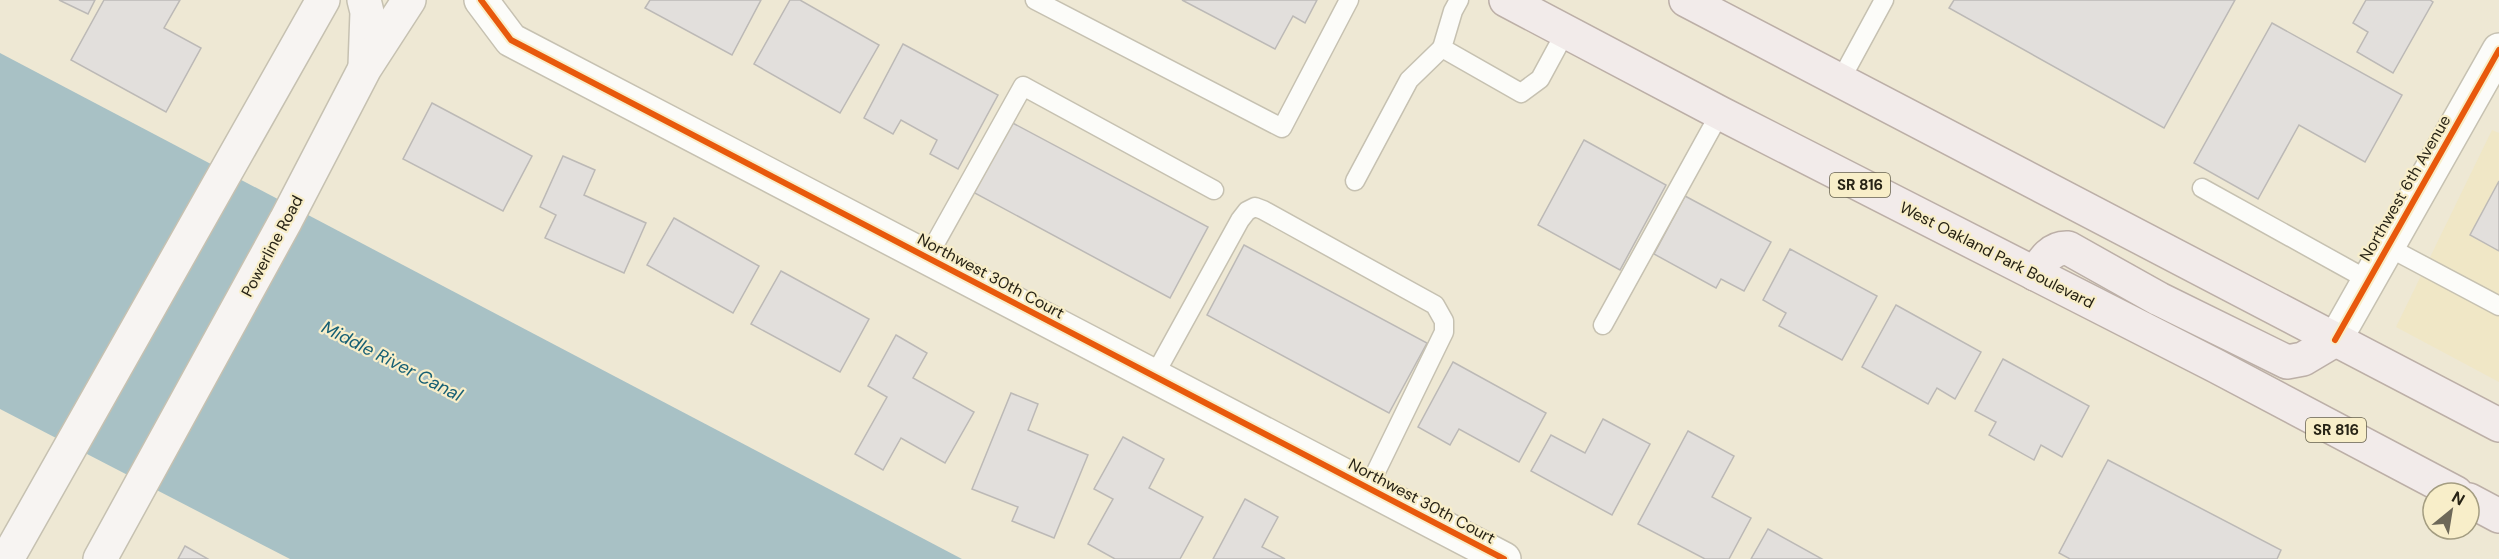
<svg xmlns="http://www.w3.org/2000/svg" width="2499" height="559" font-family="'DM Sans',sans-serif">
<rect width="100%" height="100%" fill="#eee8d4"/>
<!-- built -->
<path fill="#f0e7c6" d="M2492 130 2499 133V382L2396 327Z"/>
<!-- water -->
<path fill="#a8c1c5" d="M0 53 962 559H290L0 409Z"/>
<!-- building -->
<g fill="#e2dfdc" stroke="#bcb9b6" stroke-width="1.5">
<path d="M59 0H95L88 14Z"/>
<path d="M104 0H180L164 28 201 48 166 112 71 60Z"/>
<path d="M650 0H761L732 55 645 8Z"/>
<path d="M790 0H800L879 45 840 113 754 64Z"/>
<path d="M1182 0H1317L1305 23 1293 16 1275 49Z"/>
<path d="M1954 0H2235L2164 128 1949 8Z"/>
<path d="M2366 0H2430L2433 2 2393 73 2357 52 2368 32 2353 23Z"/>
<path d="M2272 23 2402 95 2365 162 2299 125 2258 199 2194 163Z"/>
<path d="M903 44 998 95 958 169 930 154 937 140 901 120 893 134 864 118Z"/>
<path d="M432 103 532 156 503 211 403 159Z"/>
<path d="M1009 121 1208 227 1170 298 971 191Z"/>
<path d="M1584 140 1666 185 1620 270 1538 225Z"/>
<path d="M563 156 595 170 584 195 646 223 624 273 545 238 556 215 540 207Z"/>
<path d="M2499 181V251L2470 235Z"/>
<path d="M1685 196 1771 242 1744 291 1721 279 1716 288 1654 254Z"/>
<path d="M674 218 759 266 733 313 647 265Z"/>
<path d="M1244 245 1427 343 1389 413 1207 315Z"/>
<path d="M1790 249 1877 296 1842 360 1779 326 1786 313 1763 300Z"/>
<path d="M781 271 869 319 840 372 751 324Z"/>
<path d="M1896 305 1981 352 1955 399 1937 388 1928 404 1862 367Z"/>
<path d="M896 335 927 353 913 378 974 412 945 463 901 438 883 470 855 454 887 397 868 386Z"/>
<path d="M2003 359 2089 406 2062 457 2041 445 2034 460 1989 435 1996 422 1975 411Z"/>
<path d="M1453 362 1546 413 1519 462 1459 429 1450 445 1418 427Z"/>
<path d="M1011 393 1038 404 1028 430 1088 455 1054 538 1012 521 1018 507 972 489Z"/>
<path d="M1603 419 1650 444 1612 515 1531 471 1551 435 1585 453Z"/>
<path d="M1688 431 1734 456 1712 497 1751 518 1729 559H1705L1638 524Z"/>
<path d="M1123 437 1164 459 1149 488 1203 517 1180 559H1115L1088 544 1113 499 1094 489Z"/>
<path d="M2108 460 2281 550 2277 559H2070L2059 553Z"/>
<path d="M1245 499 1278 517 1262 547 1285 559H1213Z"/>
<path d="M1768 529 1822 559H1751Z"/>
<path d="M185 546 208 559H178Z"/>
</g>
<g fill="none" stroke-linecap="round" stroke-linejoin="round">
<!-- lane casing -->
<g stroke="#c6c1b1" stroke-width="21">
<g id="lane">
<path d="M1035 0 1282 128 1349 0"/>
<path d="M1459 0 1453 11 1442 48 1521 93 1540 79 1566 31"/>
<path d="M1840 81 1884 0"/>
<path d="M1355 181 1409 80 1442 48"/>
<path d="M2202 188 2368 280"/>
<path d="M2388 247 2499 306"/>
<path d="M927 258 1023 86 1214 190"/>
<path d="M1603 325 1720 113"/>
<path d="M1154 376 1240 220 1247 211 1255 207 1263 210 1435 305 1444 321V332L1368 488"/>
</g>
</g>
<!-- street casing -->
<g stroke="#c6c1b1" stroke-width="36">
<g id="street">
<path d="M481 0 511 40 1504 559"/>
<path d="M2335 340 2499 50"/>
</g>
</g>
<!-- secondary casing -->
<g stroke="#c6c1b1" stroke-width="36">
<g id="secondary">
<path d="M364 0 367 12 365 66"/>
<path d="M7 559 323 0"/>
<path d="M100 559 286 220 365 68 409 0"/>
</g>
</g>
<!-- primary casing -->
<g stroke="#bcafa7" stroke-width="36">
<g id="primary">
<path d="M1506 0 1720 113 2216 366 2456 493"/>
<path d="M1686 0 2499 425"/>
<path d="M2035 274C2043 261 2051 247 2068 248L2159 299 2287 362 2303 359 2335 340"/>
<path d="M2469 500 2499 516"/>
</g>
</g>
<!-- lane -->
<use href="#lane" stroke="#fcfcf9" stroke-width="18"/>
<!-- street -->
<use href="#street" stroke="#fcfcf9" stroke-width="33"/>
<!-- secondary -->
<use href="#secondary" stroke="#f7f4f2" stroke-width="33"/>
<!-- primary -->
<use href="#primary" stroke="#f2ebea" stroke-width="33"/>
<!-- cycleway casing -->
<g stroke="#f8eec9" stroke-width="10">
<g id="cycleway">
<path d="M481 0 511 40 1504 559"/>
<path d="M2335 340 2499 50"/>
</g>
</g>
<!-- cycleway -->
<use href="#cycleway" stroke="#e8590c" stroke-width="6"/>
</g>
<g text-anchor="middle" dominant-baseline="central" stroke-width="4.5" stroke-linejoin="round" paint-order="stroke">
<!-- shield labels -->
<g fill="#f8eec9" stroke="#66604b" stroke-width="1.5">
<rect x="1830" y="173" width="60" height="24" rx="4.5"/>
<rect x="2306" y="418" width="60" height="24" rx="4.5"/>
</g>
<g font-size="15" font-weight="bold" fill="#272315">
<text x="1860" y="185">SR 816</text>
<text x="2336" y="430">SR 816</text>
</g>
<!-- street labels -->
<g font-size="16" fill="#272315" stroke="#f8eec9">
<text transform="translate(2405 188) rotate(-60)">Northwest 6th Avenue</text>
<text transform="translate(272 246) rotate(-62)">Powerline Road</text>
<text transform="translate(1997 255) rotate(27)">West Oakland Park Boulevard</text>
<text transform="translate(991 276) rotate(28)">Northwest 30th Court</text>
<text transform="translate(1422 501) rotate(28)">Northwest 30th Court</text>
</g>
<!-- water labels -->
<g font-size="18" font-style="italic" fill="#165f74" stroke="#f8eec9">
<text transform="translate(392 361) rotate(27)">Middle River Canal</text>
</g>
</g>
<!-- north arrow -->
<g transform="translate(2451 511) rotate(30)"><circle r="28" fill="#f8eec9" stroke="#a49d81" stroke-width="1.5"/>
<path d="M0-4.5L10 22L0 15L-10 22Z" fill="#6d6858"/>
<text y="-9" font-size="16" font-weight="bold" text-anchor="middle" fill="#272315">N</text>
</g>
</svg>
